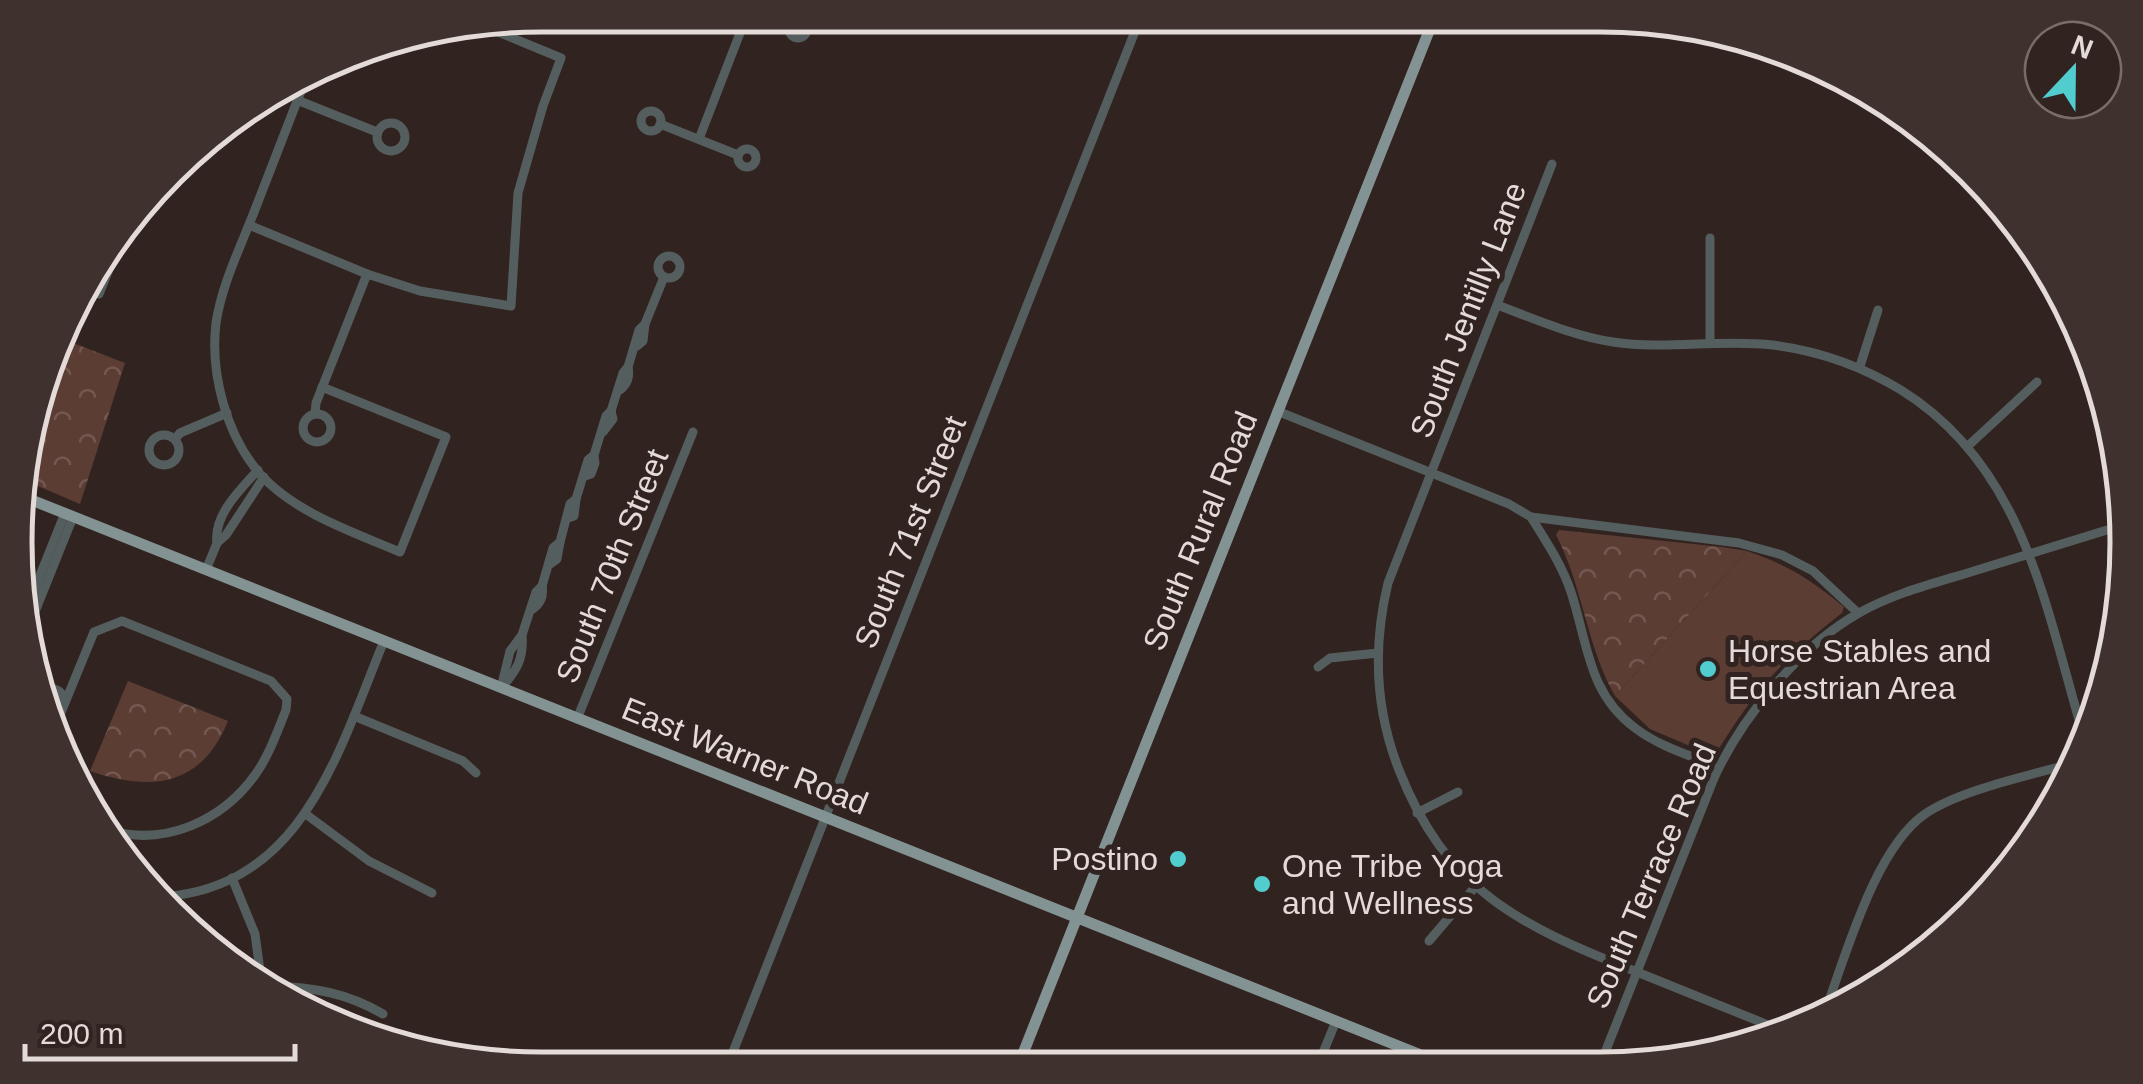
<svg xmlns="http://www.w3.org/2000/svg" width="2143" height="1084" font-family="Helvetica,sans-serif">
<defs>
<pattern id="forest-crowns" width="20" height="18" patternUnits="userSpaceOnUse" patternTransform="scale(2.5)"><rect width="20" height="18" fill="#5c3d34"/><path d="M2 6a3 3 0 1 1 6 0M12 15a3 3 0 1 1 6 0" fill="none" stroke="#735851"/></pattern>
</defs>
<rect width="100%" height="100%" fill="#31231f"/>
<!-- grass -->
<path fill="#5c3d34" d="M1747 551C1788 565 1810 579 1844 607L1842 613C1783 659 1756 688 1717 752L1711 755 1650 729 1615 696Z"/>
<!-- forest -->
<g fill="url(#forest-crowns)">
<path d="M63 339 125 363 80 504 26 481 33 406Z"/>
<path d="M1559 530 1722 547 1747 551 1615 696C1586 645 1583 586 1556 535Z"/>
<path d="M128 681 228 721C201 787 151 792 90 771Z"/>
</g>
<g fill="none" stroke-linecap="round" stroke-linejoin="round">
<!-- minor -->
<g stroke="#555e5e" stroke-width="9">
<path d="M763 15 789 26"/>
<circle cx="798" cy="29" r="9"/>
<path d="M306 78C289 121 273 164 256 207 242 244 222 283 216 323 210 373 226 435 260 474 295 513 353 532 400 552L446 437 322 387"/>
<path d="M297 100 377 132"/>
<circle cx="651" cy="121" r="10"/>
<circle cx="391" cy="137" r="14"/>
<path d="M660 124 738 155"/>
<path d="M699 139 747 15"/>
<circle cx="747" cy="158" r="9"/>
<path d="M1552 164 1388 583C1373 645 1375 709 1399 770 1446 890 1519 925 1632 970 1684 991 1736 1012 1788 1033"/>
<path d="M249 225 367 274 420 291 511 306 518 193 543 106 561 58 481 25"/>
<circle cx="669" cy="267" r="11"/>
<path d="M86 288 99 294 127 225"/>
<path d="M1497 305C1535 319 1573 336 1613 342 1665 350 1720 339 1773 345 1820 351 1860 365 1901 390 2025 467 2045 607 2084 737"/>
<path d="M645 324 664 277"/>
<path d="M1710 343V238"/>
<path d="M1860 366 1878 310"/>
<path d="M628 367 639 330 645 324 643 341 637 346"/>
<path d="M611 411 623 373 628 367C630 377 628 384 620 390"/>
<path d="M1277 411 1509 504 1531 517 1739 543 1782 555 1813 571 1858 613"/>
<path d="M315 414 316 403 367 274"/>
<circle cx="317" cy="428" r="14"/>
<circle cx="164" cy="450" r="15"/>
<path d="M175 439 180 433 227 413"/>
<path d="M1969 445 2037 382"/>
<path d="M594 455 606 416 611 411 613 419 603 432"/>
<path d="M576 499 588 460 594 455 595 463 591 474 585 476"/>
<path d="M1531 517C1546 541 1562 565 1571 592 1588 644 1588 693 1635 728 1660 747 1691 756 1719 767"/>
<path d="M560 542 570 504 576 499 574 516 568 518"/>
<path d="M217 543C213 515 241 489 258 470"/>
<path d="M206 570 217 543 226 535 264 477"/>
<path d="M542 586 553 548 560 542 557 559 550 564"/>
<path d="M25 613 65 513"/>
<path d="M28 629 73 517"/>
<path d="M1318 667 1330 658 1378 653"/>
<path d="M41 683 59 691 66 699"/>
<path d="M503 686C517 670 524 658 522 635"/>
<path d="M501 688 510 651 522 635 536 592 542 586C544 596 541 603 533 609"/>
<path d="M44 696 55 701 66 699"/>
<path d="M354 716 463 761 476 773"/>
<path d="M577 719 693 432"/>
<path d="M53 732 94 632 122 621 271 681 287 699 286 710C277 732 269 756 255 775 222 821 164 847 109 830"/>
<path d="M1417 813 1458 792"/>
<path d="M307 815 369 861 432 893"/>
<path d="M232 878 255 934 261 978"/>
<path d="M156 897C302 892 338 752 384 641"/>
<path d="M1429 941 1475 887"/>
<path d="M271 986C313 987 347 993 383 1014"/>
<path d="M1823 1017C1845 959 1874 849 1925 814 1962 789 2033 775 2077 762"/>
<path d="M1318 1065 1336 1021"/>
<path d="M1600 1065 1714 778C1742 717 1800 646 1859 613 1894 593 1935 583 1974 571 2023 556 2071 541 2120 526"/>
<path d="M727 1067 1141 16"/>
</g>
<!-- major -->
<g stroke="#839393" stroke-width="11">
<path d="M24 497 1446 1065"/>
<path d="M1018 1066 1435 16"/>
</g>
</g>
<!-- markers -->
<g fill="#52cdcf" stroke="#31231f" stroke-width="4">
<circle cx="1708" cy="669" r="10"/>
<circle cx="1178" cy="859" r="10"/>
<circle cx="1262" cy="884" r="10"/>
</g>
<g text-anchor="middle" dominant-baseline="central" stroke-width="10" stroke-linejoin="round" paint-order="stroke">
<!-- street labels -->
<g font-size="32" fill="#e4dbd8" stroke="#31231f">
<text transform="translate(1468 310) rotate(-69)">South Jentilly Lane</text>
<text transform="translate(1200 531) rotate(-68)">South Rural Road</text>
<text transform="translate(910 532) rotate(-68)">South 71st Street</text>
<text transform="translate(612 566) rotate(-68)">South 70th Street</text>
<text transform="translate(745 756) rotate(22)">East Warner Road</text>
<text transform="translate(1651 876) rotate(-67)">South Terrace Road</text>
</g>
<!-- poi labels -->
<g font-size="32" fill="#e4dbd8" stroke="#31231f" text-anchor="start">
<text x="1728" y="651">Horse Stables and<tspan x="1728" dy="37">Equestrian Area</tspan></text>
<text x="1158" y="859" text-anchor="end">Postino</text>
<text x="1282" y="866">One Tribe Yoga<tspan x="1282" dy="37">and Wellness</tspan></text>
</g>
</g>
<!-- crop -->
<path d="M0 0H2143V1084H0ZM542 32H1600A510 510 0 0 1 2110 542V542A510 510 0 0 1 1600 1052H542A510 510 0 0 1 32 542V542A510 510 0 0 1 542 32Z" fill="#3f322e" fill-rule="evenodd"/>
<path fill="none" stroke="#e4dbd8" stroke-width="5" d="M542 32H1600A510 510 0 0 1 2110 542V542A510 510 0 0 1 1600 1052H542A510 510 0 0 1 32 542V542A510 510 0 0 1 542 32Z"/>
<!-- north arrow -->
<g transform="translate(2073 70) rotate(22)"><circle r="48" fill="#31231f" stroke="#796d69" stroke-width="2.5"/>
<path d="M0-8L18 38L0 25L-18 38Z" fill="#52cdcf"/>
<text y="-15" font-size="28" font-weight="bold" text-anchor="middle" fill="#e4dbd8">N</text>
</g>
<!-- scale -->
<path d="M25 1044v15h270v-15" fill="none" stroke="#e4dbd8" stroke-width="5"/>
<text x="40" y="1044" font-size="30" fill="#e4dbd8" stroke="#31231f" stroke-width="8" paint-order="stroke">200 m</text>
</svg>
